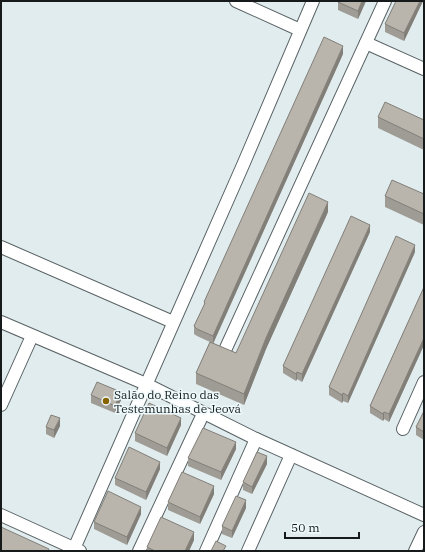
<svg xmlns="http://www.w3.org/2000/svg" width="425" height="552" font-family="'IBM Plex Serif',serif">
<rect width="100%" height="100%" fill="#e1ecef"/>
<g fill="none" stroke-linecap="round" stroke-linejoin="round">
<!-- minor casing -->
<g stroke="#596264" stroke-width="14">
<g id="minor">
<path d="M236 1 300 30"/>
<path d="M366 43 424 69"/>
<path d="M1 247 173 322"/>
<path d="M1 322 146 384 256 439 424 515"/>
<path d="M226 348 385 1"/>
<path d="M1 405 32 336"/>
<path d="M403 429 424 382"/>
<path d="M1 515 80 551"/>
<path d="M73 551 243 165 313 1"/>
<path d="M139 551 203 414"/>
<path d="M206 551 256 439"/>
<path d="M248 551 291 455"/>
<path d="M415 551 424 532"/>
</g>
</g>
<!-- minor -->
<use href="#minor" stroke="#fff" stroke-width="12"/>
</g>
<!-- wall -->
<g fill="#9f9c95">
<path d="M366 1 358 19 338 10V2Z"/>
<path d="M423 1 404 41 385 32V24Z"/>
<path d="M343 54 213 343 236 353 328 212 266 349 244 405 196 384V373L210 342 197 336 194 334V326L204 306V302Z"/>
<path d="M378 117 424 120V150L378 128Z"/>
<path d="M424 194V225L385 207V196Z"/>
<path d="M370 232 302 382 297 379 296 381 283 373V366Z"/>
<path d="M415 252 348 403 343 401 342 403 329 395V387Z"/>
<path d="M424 287V345L389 422 384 419 383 421 370 413V406Z"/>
<path d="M91 395 121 400 115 413 91 403Z"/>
<path d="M424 411V440L416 435V427Z"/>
<path d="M181 425 167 456 135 441V433Z"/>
<path d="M60 426 54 438 46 434V427Z"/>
<path d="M236 449 221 480 188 466V458Z"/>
<path d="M267 464 252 494 243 490V482Z"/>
<path d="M160 469 146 500 115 485V478Z"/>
<path d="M214 494 200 524 168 510V502Z"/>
<path d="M246 508 232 538 222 534V526Z"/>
<path d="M141 514 127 545 94 529V522Z"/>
<path d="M194 540 189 551H147V547Z"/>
</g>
<!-- shaded-wall -->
<g fill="#827f79">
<path d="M362 1H366L358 19V11Z"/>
<path d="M420 1H423L404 41V33Z"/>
<path d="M343 46V54L213 344V336Z"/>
<path d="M328 202V212L266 349 244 405V394L266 338Z"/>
<path d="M370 225V232L302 382V374Z"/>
<path d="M415 245V252L348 403V396Z"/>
<path d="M424 338V345L389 422V414Z"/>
<path d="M297 372V379L296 381V374Z"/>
<path d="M121 392V400L115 413V406Z"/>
<path d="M343 393V401L342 403V395Z"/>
<path d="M384 412V419L383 421V414Z"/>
<path d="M60 418V426L54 438V430Z"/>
<path d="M181 418V425L167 456V448Z"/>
<path d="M236 442V449L221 480V472Z"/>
<path d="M267 456V464L252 494V487Z"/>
<path d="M160 462V469L146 500V492Z"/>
<path d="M214 486V494L200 524V517Z"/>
<path d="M246 500V508L232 538V531Z"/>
<path d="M141 507V514L127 545V537Z"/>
<path d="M194 532V540L189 551H185Z"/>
</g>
<!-- building -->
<g fill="#b9b5ad" stroke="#827f79">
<path d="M339 1H362L358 11 338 2Z"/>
<path d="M396 1H420L404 33 385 24Z"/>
<path d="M324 37 343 46 213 336 197 329 194 326 205 303 204 302Z"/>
<path d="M385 102 424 120V139L378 117Z"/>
<path d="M392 180 424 194V214L385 196Z"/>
<path d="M309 193 328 202 266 338 244 394 196 373 210 342 236 353Z"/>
<path d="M351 216 370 225 302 374 297 372 296 374 283 366Z"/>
<path d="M396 236 415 245 348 396 343 393 342 395 329 387Z"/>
<path d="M424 287V338L389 414 384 412 383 414 370 406Z"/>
<path d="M97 382 121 392 115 406 91 395Z"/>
<path d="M149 403 181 418 167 448 135 433Z"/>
<path d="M424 411V432L416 427Z"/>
<path d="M51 415 60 418 54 430 46 427Z"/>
<path d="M203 428 236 442 221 472 188 458Z"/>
<path d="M129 447 160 462 146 492 115 478Z"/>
<path d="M257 452 267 456 252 487 243 482Z"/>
<path d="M182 472 214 486 200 517 168 502Z"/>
<path d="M108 491 141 507 127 537 94 522Z"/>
<path d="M236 496 246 500 232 531 222 526Z"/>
<path d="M161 517 194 532 185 551H155L147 547Z"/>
<path d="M1 527 49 549 48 551H1Z"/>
<path d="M216 541 226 546 223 551H211Z"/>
</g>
<!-- markers -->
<circle fill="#876300" stroke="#eef9fc" stroke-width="1.5" cx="106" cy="401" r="4"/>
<g text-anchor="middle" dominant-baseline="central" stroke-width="3" stroke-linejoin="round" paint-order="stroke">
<!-- poi labels -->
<g font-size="12" fill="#161a1b" stroke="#eef9fc" text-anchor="start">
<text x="114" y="394">Salão do Reino das<tspan x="114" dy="14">Testemunhas de Jeová</tspan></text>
</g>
</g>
<!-- border -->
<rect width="425" height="552" fill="none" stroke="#161a1b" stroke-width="4"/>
<!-- scale -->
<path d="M285 532v6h74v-6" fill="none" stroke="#161a1b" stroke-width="2"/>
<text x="291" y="532" font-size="12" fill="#161a1b" stroke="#eef9fc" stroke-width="3" paint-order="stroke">50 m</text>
</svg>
